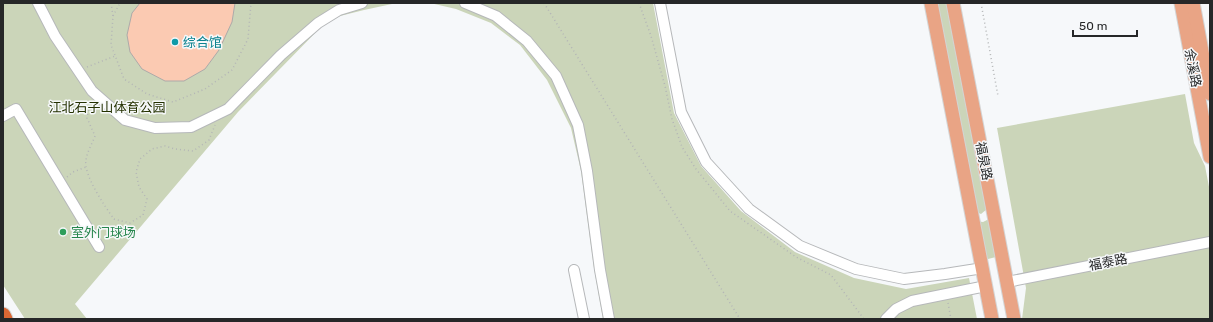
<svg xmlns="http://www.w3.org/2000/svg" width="1213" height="322" font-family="Rubik,'Noto Sans SC',sans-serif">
<rect width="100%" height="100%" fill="#f6f8fa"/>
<!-- green -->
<g fill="#cbd5b9">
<path d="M3 3H409L392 4 364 10 340 16 321 27 238 112 75 304 87 319H25L3 285Z"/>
<path d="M430 3H653L674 113 701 166 741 211 795 252 854 278 906 289 969 278 977 319H603L594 268 581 171 571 128 547 80 520 45 491 23 456 9Z"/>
<path d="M934 3H947L987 209 981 214 974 211Z"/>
<path d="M1185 94 1194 143 1205 166 1210 192V319H1022L1026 288 997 128Z"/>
<path d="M989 219 996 257 984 260 976 221 983 222Z"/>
</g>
<!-- building -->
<path fill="#fbcab2" stroke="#adaaa9" d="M140 3H235L232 22 219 50 205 69 184 81H165L142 69 130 52 127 35 132 13Z"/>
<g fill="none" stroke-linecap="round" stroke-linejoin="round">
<!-- minor casing -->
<g stroke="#b6b8ba" stroke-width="12">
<g id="minor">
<path d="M38 3 55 36 92 91 125 120 155 128 191 127 228 109 281 55 318 23 339 10 362 3"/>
<path d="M465 3 496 16 527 41 556 76 578 125 587 171 600 270 609 319"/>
<path d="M660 3 681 112 706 162 749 209 800 246 856 269 904 279 945 274 983 268"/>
<path d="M3 116 16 109 99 247"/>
<path d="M574 270 584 319"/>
<path d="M1007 282 1210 242"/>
<path d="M886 319 896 309 912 301 986 286"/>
</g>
</g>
<!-- major casing -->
<g stroke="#d4d4d4" stroke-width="15">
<g id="major">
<path d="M931 3 992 319"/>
<path d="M953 3 1014 319"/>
<path d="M1181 3 1210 157"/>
<path d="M1193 3 1210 94"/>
</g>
</g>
<!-- highway casing -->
<g stroke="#d4d4d4" stroke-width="17">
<path id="highway" d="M3 315 5 319"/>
</g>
<!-- path -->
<g stroke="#b3b5b6" stroke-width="1.5" stroke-dasharray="1 3" stroke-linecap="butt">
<path d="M111 3 113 16 111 45 124 79 147 94 173 102 205 89 232 70 248 39 251 3"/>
<path d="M544 3 740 319"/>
<path d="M639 3 651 36 665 86 672 119 682 147 696 169 730 211 796 257 831 275 864 319"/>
<path d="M981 3 998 96"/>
<path d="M113 16 120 3"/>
<path d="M87 67 115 56"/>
<path d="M90 102 87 118 95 136C92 144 87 152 86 160 83 174 105 207 114 219L130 223 143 215 147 199 139 187 136 172 140 159 152 149 165 146 175 149 193 151 209 140 215 125"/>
<path d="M67 177 73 172 86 167"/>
<path d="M948 303 951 319"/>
</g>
<!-- minor -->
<use href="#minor" stroke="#fff" stroke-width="10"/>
<!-- major -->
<use href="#major" stroke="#e9a485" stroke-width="13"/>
<!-- highway -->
<use href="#highway" stroke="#db6734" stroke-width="15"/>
</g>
<!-- markers -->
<circle fill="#0f9aa8" stroke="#f6f8fa" stroke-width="1.5" cx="175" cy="42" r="4"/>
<circle fill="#2e9e5b" stroke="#f6f8fa" stroke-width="1.5" cx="63" cy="232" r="4"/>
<g text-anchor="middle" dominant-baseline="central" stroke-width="3" stroke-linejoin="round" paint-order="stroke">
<!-- culture labels -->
<g font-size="13" fill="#0d838f" stroke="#f6f8fa" text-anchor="start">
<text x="183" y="42">综合馆</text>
</g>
<!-- street labels -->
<g font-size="13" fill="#262728" stroke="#f6f8fa">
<text transform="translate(1193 68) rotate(79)">余溪路</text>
<text transform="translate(984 161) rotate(79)">福泉路</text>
<text transform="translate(1108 262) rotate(-11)">福泰路</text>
</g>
<!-- park labels -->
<g font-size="13" fill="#243100" stroke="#f6f8fa">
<text x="107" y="107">江北石子山体育公园</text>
</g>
<!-- leisure labels -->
<g font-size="13" fill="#27864d" stroke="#f6f8fa" text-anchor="start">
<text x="71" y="232">室外门球场</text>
</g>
</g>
<!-- border -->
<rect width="1213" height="322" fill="none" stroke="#262728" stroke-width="8"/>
<!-- scale -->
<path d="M1073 30v6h64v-6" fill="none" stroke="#262728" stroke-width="2"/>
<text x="1079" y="30" font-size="12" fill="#262728" stroke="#f6f8fa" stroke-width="3" paint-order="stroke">50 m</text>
</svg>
